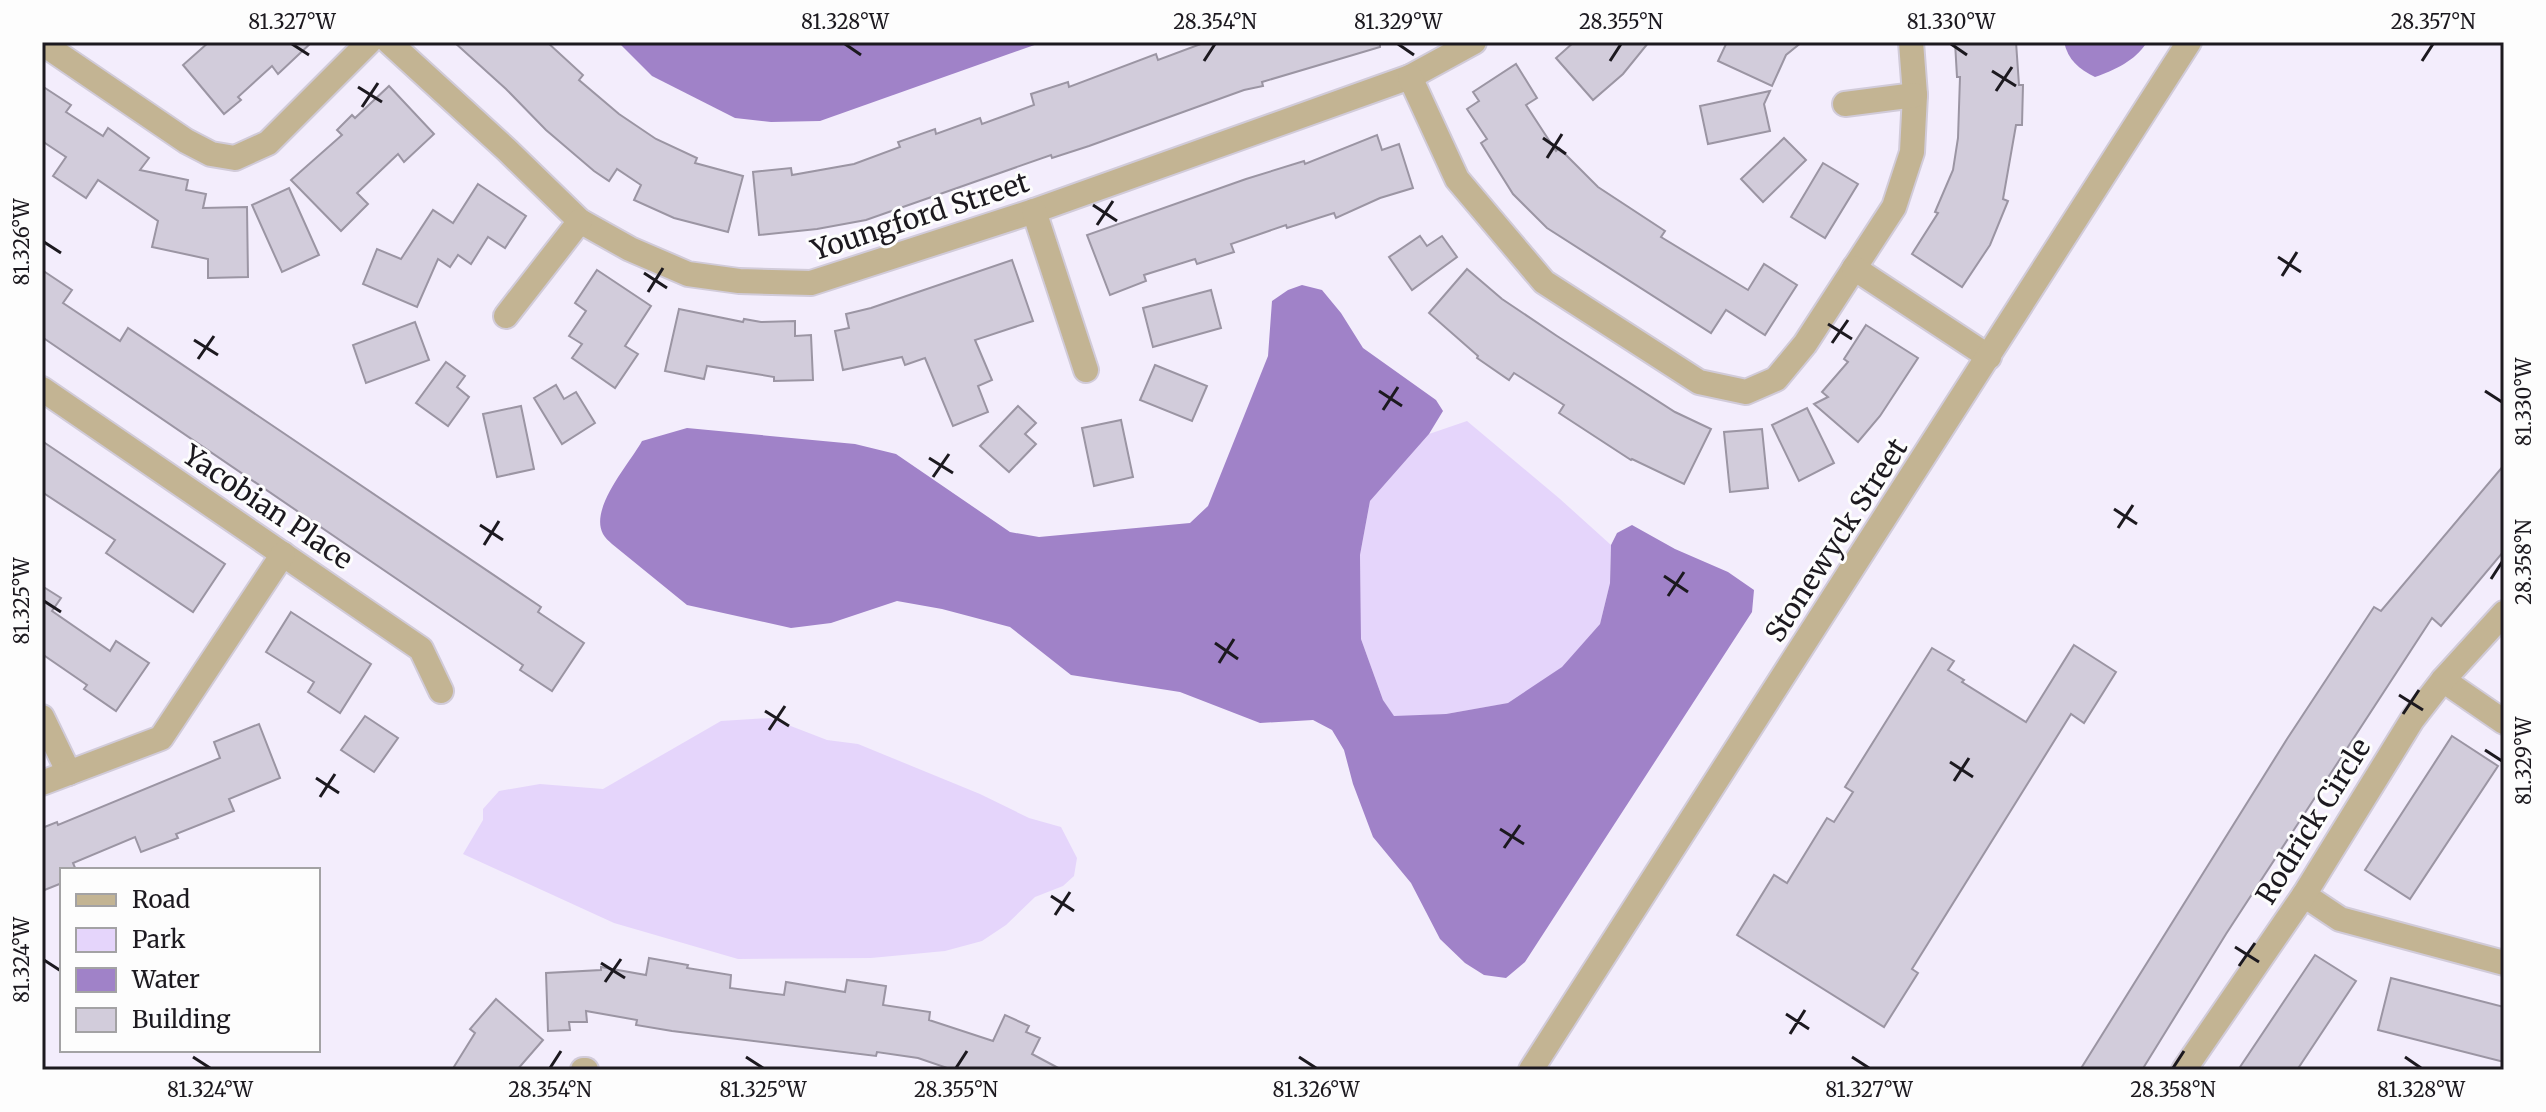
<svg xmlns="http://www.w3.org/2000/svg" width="2546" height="1112" font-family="Merriweather,serif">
<rect width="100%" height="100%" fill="#f3edfc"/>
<!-- green -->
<g fill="#e5d5fb">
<path d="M1467 421 1560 499 1611 545 1610 583 1600 624 1563 667 1509 703 1446 714 1394 717 1383 700 1361 639 1360 555 1370 501 1429 434Z"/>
<path d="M770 718 827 740 858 744 980 794 1029 818 1061 827 1077 858 1074 876 1063 886 1035 897 1006 925 982 941 945 951 871 958 738 959 614 923 463 854 483 820V809L499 791 540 784 603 789 721 721Z"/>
</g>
<!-- water -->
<g fill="#a082c8">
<path d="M618 42H1043L820 121 771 122 735 118 652 76Z"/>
<path d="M2064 42H2147C2135 61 2115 70 2095 77 2079 69 2068 60 2064 42Z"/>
<path d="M1302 285 1322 290 1341 313 1363 348 1436 400 1443 411 1429 434 1370 501 1360 555 1361 639 1383 700 1394 716 1446 714 1508 703 1562 667 1600 624 1610 583 1611 545 1617 533 1632 525 1675 549 1728 572 1754 590 1752 612 1525 962 1506 978 1484 975 1465 963 1440 939 1411 883 1373 837 1353 784 1344 750 1332 730 1313 720 1260 723 1180 692 1071 675 1010 627 942 609 897 601 831 623 791 628 687 605 612 544C609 541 605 538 603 534 589 508 630 463 642 441L687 428 855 444 896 454 1010 532 1039 537 1190 523 1208 506 1268 356 1272 301 1288 290Z"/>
</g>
<!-- building -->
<g fill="#d2ccdb" stroke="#9b95a3" stroke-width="2">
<path d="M209 42H312L278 74 272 66 238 97 241 100 224 114 183 65Z"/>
<path d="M454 42H547L583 75 579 80 619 114 656 139 697 158 695 163 743 176 728 232 674 218 634 200 641 185 617 169 609 181 594 171 546 130 506 89Z"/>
<path d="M1206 42H1380V47L1262 82 1263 86 1244 90 1089 146 1052 158 1051 155 866 220 817 229 759 235 753 172 791 168 792 175 854 164 900 147 898 142 935 129 936 134 980 118 982 124 1034 105 1031 94 1068 82 1069 87 1156 54 1158 60Z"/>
<path d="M1574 42H1649L1623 74 1593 100 1556 58Z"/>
<path d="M1727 42H1802L1786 55 1772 86 1718 61Z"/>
<path d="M1955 42H2016L2019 85H2023L2022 125H2016L2003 199 2008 201 1990 245 1962 287 1912 254 1938 213 1935 212 1953 170 1958 138 1960 77H1957Z"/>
<path d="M1516 64 1537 98 1526 105 1556 151 1559 148 1598 187 1665 231 1661 237 1748 290 1764 264 1797 285 1765 335 1726 310 1711 333 1547 228 1513 194 1481 143 1487 139 1467 109 1479 101 1473 92Z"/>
<path d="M42 86 71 105 66 112 103 136 108 128 149 158 140 170 188 180 186 190 206 194 203 208 247 207 248 277 208 278V259L152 247 158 221 98 180 86 198 53 176 66 157 42 141Z"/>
<path d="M389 86 434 134 404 162 398 154 357 193 368 204 341 231 291 180 342 135 337 130 352 115 355 118Z"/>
<path d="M1770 91 1764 104 1770 131 1708 144 1700 106Z"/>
<path d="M1377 135 1382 150 1399 144 1413 188 1380 198 1336 218 1334 213 1287 228 1286 225 1231 244 1234 252 1197 264 1195 259 1144 275 1146 281 1110 295 1087 235 1246 179 1304 161 1305 164Z"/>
<path d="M1784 138 1806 160 1763 202 1741 179Z"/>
<path d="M1823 163 1858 184 1825 238 1791 217Z"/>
<path d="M478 184 526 216 505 248 488 237 471 264 458 255 450 267 438 259 417 307 363 284 377 249 401 259 433 210 453 223Z"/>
<path d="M289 188 319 255 282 272 252 205Z"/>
<path d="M1420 236 1427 246 1442 236 1457 257 1412 290 1389 257Z"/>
<path d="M1012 260 1033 321 975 340 992 380 978 386 988 412 953 426 925 358 905 365 902 357 843 370 835 331 849 328 846 314 871 308Z"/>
<path d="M1467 269 1502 299 1557 336 1675 412 1711 429 1684 484 1632 459 1631 460 1559 413 1564 405 1514 373 1509 380 1477 358 1478 356 1429 313Z"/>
<path d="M42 270 72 290 63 303 120 341 128 328 541 607 538 612 584 643 552 691 520 670 523 665 42 337Z"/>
<path d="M597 270 651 306 625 346 638 354 615 388 572 358 582 344 569 336 586 311 575 303Z"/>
<path d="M1211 290 1221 328 1153 347 1143 308Z"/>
<path d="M679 309 743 322 744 319 761 322 795 321V336L811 335 813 380 774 381V377L707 366 704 379 665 371Z"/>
<path d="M415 322 429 360 366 383 353 345Z"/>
<path d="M1866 325 1918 358 1880 416 1858 442 1814 404 1828 397 1822 392 1848 362 1844 359Z"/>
<path d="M446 362 465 376 457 387 469 397 448 426 416 403Z"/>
<path d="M1155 365 1207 386 1192 421 1140 400Z"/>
<path d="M556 385 564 399 576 392 595 423 562 444 534 398Z"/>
<path d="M521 406 534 469 497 477 483 414Z"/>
<path d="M1018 406 1036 423 1025 434 1036 444 1009 472 980 446Z"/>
<path d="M1807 408 1834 463 1799 481 1772 425Z"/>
<path d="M1121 420 1133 477 1094 486 1082 428Z"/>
<path d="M1762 429 1768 488 1730 492 1724 432Z"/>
<path d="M42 441 225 564 193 612 106 553 115 540 42 492Z"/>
<path d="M2504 465V551L2441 626 2432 618 2226 934 2142 1070H2080L2287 739 2374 607 2381 611Z"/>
<path d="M42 586 61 598 52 611 110 651 116 641 149 663 116 711 84 689 87 685 42 654Z"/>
<path d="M291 612 371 664 340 713 308 692 314 682 266 652Z"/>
<path d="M2074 645 2116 672 2084 723 2071 714 1912 969 1918 973 1884 1027 1737 935 1774 875 1787 883 1827 818 1834 822 1853 792 1845 787 1932 648 1954 661 1948 670 1964 680 1962 682 2026 722Z"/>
<path d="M365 716 398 738 374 772 341 750Z"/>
<path d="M259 724 280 778 229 799 234 811 176 834 178 838 141 852 135 837 73 863 76 870H62V883L42 891V828L57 822 58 825 220 758 214 742Z"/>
<path d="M2452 736 2498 766 2410 899 2365 870Z"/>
<path d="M2315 955 2356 981 2297 1070H2238Z"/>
<path d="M649 958 688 965 687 968 731 975 730 988 784 995 786 982 845 992 847 980 886 986 883 1005 930 1012 929 1020 993 1041 1005 1015 1029 1026 1026 1032 1040 1038 1032 1054 1062 1070H953L918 1058 877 1052 876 1056 672 1031 636 1025 637 1020 586 1011 587 1022H569L570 1030 548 1031 546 973 601 970V967L646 975Z"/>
<path d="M2391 978 2504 1007V1062L2378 1030Z"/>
<path d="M496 999 543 1040 517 1070H452L475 1033 470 1029Z"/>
</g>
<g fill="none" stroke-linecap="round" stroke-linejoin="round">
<!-- minor casing -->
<g stroke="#d1cbd9" stroke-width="28">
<g id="minor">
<path d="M389 42 507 150 580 221 630 249 688 274 739 281 811 283 1034 211 1410 77 1474 42"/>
<path d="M42 43 186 141 211 154 235 158 268 143 369 42"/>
<path d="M1410 77 1457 179 1544 282 1699 382 1746 392 1776 379 1805 344 1894 207 1912 152 1915 95 1911 42"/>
<path d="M1845 104 1915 95"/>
<path d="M1034 211 1086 370"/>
<path d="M1854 268 1989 357"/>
<path d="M506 316 580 221"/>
<path d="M42 389 421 649 441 691"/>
<path d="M2443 680 2504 722"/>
<path d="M42 717 69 773"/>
<path d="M42 783 161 738 283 554"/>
<path d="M2304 895 2340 919 2504 963"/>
<path d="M583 1070H586"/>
<path d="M1531 1070 2189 42"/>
<path d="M2184 1070 2304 895 2412 720 2443 680 2504 613"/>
</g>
</g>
<!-- minor -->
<use href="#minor" stroke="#c3b493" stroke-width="24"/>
</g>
<!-- ticks -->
<path fill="none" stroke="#1c191f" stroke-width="3" d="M292 44 309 55M845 44 861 55M1398 44 1414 55M1951 44 1967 55M1204 61 1215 44M1610 61 1621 44M2422 61 2433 44M1992 71 2016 86M358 87 382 102M1996 91 2012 67M362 107 378 83M1543 138 1566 154M1547 158 1562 134M1093 205 1117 221M1097 225 1113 201M44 242 61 253M2278 257 2301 272M644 273 667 288M2282 276 2297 252M648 292 663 268M1828 324 1852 339M194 340 218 355M1832 343 1848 320M198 359 214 336M1379 391 1402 406M2485 391 2502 402M1383 410 1398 387M929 458 953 473M933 477 949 454M2114 509 2137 524M480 525 503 540M2118 528 2133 505M484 545 499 521M1664 576 1688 592M2491 579 2502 562M1668 596 1684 572M44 601 61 612M1215 643 1238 659M1219 663 1234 639M2399 695 2423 710M765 711 789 726M2403 714 2419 690M769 730 785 706M2485 750 2502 761M1950 762 1973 777M316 778 339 793M1954 781 1969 758M320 797 335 774M1500 829 1524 844M1504 848 1520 825M1051 896 1074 911M1055 915 1070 892M2235 947 2259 962M44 960 61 971M601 963 625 978M2239 966 2255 943M605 982 621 959M1786 1014 1809 1029M1790 1034 1805 1010M193 1057 210 1068M746 1057 763 1068M1299 1057 1316 1068M1852 1057 1869 1068M2405 1057 2421 1068M550 1068 561 1051M956 1068 967 1051M2173 1068 2184 1051"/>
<g text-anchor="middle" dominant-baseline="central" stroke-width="6" stroke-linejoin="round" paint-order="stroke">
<!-- street labels -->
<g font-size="28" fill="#1c191f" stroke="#fdfdfd">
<text transform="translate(920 216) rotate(-18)">Youngford Street</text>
<text transform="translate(268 507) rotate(34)">Yacobian Place</text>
<text transform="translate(1836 540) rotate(-57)">Stonewyck Street</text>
<text transform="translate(2313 821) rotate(-58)">Rodrick Circle</text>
</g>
</g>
<!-- border -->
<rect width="2546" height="1112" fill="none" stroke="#fdfdfd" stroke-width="88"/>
<!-- legend -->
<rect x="60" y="868" width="260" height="184" fill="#fdfdfd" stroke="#a3a2a4" stroke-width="2"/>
<rect x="76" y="894" width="40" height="12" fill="#c3b493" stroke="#a3a2a4" stroke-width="2"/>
<text x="132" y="908" font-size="24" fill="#1c191f">Road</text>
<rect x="76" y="928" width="40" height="24" fill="#e5d5fb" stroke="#a3a2a4" stroke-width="2"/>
<text x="132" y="948" font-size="24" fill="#1c191f">Park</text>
<rect x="76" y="968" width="40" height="24" fill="#a082c8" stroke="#a3a2a4" stroke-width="2"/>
<text x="132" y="988" font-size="24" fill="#1c191f">Water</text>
<rect x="76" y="1008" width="40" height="24" fill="#d2ccdb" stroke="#a3a2a4" stroke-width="2"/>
<text x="132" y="1028" font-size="24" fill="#1c191f">Building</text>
<rect x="44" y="44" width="2458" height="1024" fill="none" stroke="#1c191f" stroke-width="3"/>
<g font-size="20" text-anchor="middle" fill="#1c191f">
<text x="292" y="29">81.327°W</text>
<text x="845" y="29">81.328°W</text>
<text x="1215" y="29">28.354°N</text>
<text x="1398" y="29">81.329°W</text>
<text x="1621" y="29">28.355°N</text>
<text x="1951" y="29">81.330°W</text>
<text x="2433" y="29">28.357°N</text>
<text transform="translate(22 242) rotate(-90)" y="7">81.326°W</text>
<text transform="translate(2524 402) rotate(-90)" y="7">81.330°W</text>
<text transform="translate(2524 562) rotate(-90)" y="7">28.358°N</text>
<text transform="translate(22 601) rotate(-90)" y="7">81.325°W</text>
<text transform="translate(2524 761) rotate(-90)" y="7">81.329°W</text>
<text transform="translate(22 960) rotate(-90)" y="7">81.324°W</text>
<text x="210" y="1097">81.324°W</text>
<text x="550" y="1097">28.354°N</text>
<text x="763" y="1097">81.325°W</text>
<text x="956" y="1097">28.355°N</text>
<text x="1316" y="1097">81.326°W</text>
<text x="1869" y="1097">81.327°W</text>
<text x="2173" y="1097">28.358°N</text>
<text x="2421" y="1097">81.328°W</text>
</g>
</svg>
